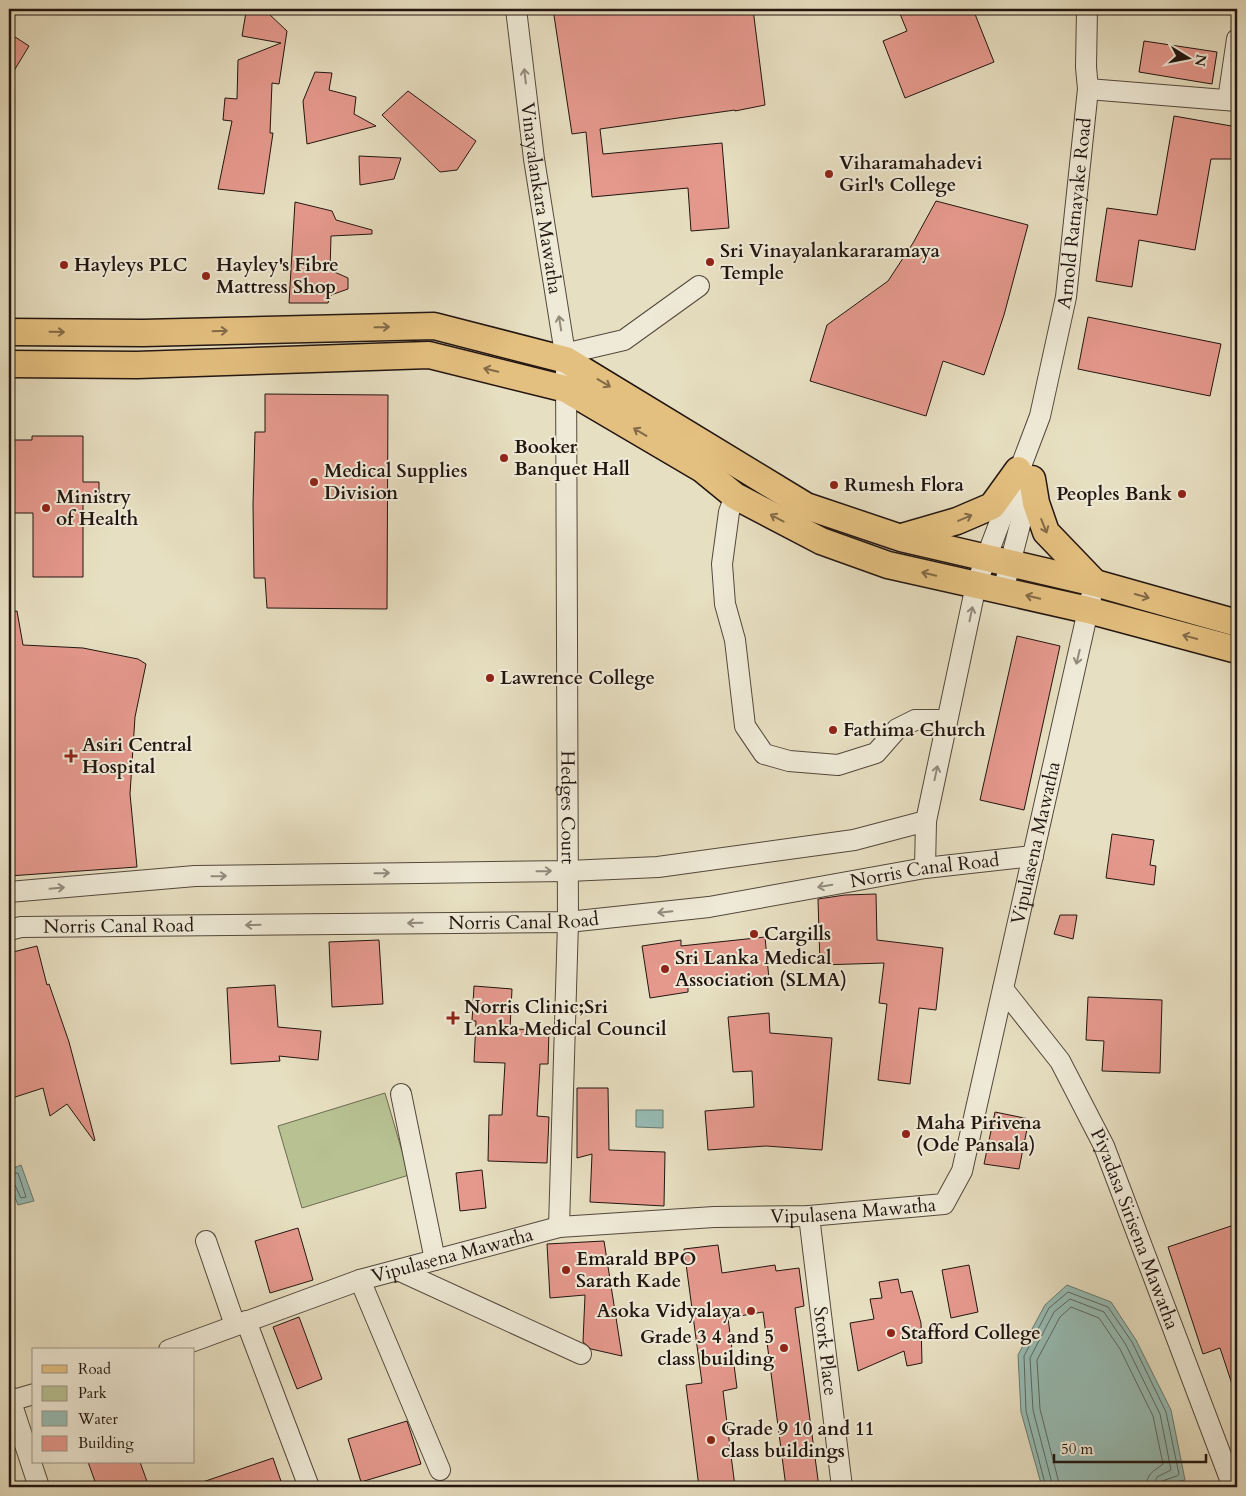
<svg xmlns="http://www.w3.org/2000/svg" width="1246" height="1496" font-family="Cardo,serif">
<rect width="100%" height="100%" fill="#e7dfc1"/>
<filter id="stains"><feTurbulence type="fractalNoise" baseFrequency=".004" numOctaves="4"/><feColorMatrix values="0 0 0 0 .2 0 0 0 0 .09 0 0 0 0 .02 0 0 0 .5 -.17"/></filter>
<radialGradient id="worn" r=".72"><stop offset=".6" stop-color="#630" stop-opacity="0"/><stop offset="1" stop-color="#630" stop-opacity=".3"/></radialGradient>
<!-- green -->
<path fill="#b7c192" stroke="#6c6b51" d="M385 1093 409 1175 302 1208 278 1126Z"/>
<!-- water -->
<g fill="#97bcb4" stroke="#687972">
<path d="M636 1110H663V1128L636 1127Z"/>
<path d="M21 1165 34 1201 18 1205 9 1182V1170Z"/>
<path d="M1067 1285 1111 1302 1136 1340 1171 1410 1185 1480 1156 1487H1042L1021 1412 1018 1355 1045 1305Z"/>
</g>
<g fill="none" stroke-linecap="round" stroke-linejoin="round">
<!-- shore -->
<g stroke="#5c6862" stroke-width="1">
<path d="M9 1174 18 1173 26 1197 21 1198 15 1185 9 1183"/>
<path d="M1046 1487 1026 1411 1024 1356 1049 1308 1068 1292 1108 1307 1132 1342 1166 1412 1179 1474 1177 1476 1162 1481 1159 1487"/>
<path d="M1053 1487 1033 1410 1030 1358 1054 1312 1070 1299 1104 1312 1126 1345 1160 1414 1171 1470 1157 1477 1153 1487"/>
<path d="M1060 1487 1040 1409 1037 1360 1060 1317 1071 1307 1099 1318 1120 1349 1153 1416 1163 1464C1154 1471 1146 1474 1146 1487"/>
</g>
</g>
<!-- building -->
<g fill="#e5998d" stroke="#221510">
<path d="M553 9H753L765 105 735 111V110L600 129 603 154 722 143 729 228 691 231 688 188 592 197 586 132 572 134Z"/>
<path d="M898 9H973L994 62 905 98 883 41 907 31Z"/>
<path d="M246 12 268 13 287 31 279 84 272 83 270 133H273L264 194 218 189 232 121 223 120 225 98 237 99 238 60 281 43 242 36Z"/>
<path d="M9 33 29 46 9 79Z"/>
<path d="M1144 41 1217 52 1212 84 1139 72Z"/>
<path d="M315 72 332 73 329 90 356 97 354 114 376 126 307 144 303 101Z"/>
<path d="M408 91 476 141 457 170 440 172 382 115Z"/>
<path d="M1174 116 1237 127V159H1211L1195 250 1139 240 1132 287 1096 281 1107 208 1157 215Z"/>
<path d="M359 156 401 158 394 179 360 185Z"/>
<path d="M936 201 1028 225 1004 315 984 375 943 361 926 416 810 381 827 325 888 281 913 243Z"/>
<path d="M295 202 332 211 336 220 372 230V234L331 236 330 270 348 278V289L331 295 328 303H289Z"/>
<path d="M1088 317 1221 344 1210 396 1078 369Z"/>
<path d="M265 394 388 395 387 609 267 608 265 578H254L253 504 255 432H265Z"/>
<path d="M32 436H83V482H99V503H83V577H33V513H9V440H32Z"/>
<path d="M17 611 23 645 83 648 138 659 146 664 135 717 130 794 137 867 9 876V612Z"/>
<path d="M1017 636 1060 646 1024 810 980 800Z"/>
<path d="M1112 834 1154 840 1150 865 1156 866 1154 885 1106 878Z"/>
<path d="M876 894 877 940 943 948 936 1010 919 1008 910 1084 878 1080 887 1004 879 1003 884 963 820 965 818 899 845 895Z"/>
<path d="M1060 915H1077L1073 939 1054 934Z"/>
<path d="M765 937 769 979 688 987V992L650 998 642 946 681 940V946Z"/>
<path d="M379 940 383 1004 332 1007 329 942Z"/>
<path d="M37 946 47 985 49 984 69 1042 95 1140 94 1141 67 1104 50 1116 43 1088 9 1099V953Z"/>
<path d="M275 985 278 1027 321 1031 318 1060 279 1056 280 1061 231 1064 227 988Z"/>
<path d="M474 986 512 989 510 1029 549 1030 548 1064H540L537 1116 549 1117 547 1163 488 1161 489 1115H502L505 1063 474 1062 476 1021H472Z"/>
<path d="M1088 997 1162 1000 1160 1073 1102 1071 1104 1041 1086 1040Z"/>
<path d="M769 1013 770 1033 832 1038 822 1150 766 1146 708 1150 705 1111 754 1107 752 1071 733 1072 728 1017Z"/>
<path d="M577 1088H608L609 1150 665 1152 664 1206 590 1202 592 1154 577 1158Z"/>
<path d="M995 1112 1029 1119 1019 1169 984 1164Z"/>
<path d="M482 1170 486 1208 460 1211 456 1173Z"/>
<path d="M1237 1224V1389L1234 1390 1220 1348 1203 1354 1168 1247Z"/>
<path d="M298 1228 313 1280 270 1293 255 1241Z"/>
<path d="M604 1241 622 1356 591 1349 583 1342 585 1295 550 1298 547 1244Z"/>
<path d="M718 1245 722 1273 775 1265 776 1271 799 1268 804 1306 795 1308 819 1487H786L763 1312 728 1318 737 1388 723 1391 735 1487H699L686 1385 702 1383 684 1249Z"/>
<path d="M969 1265 978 1312 951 1318 942 1270Z"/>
<path d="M898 1279 901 1293 912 1291 921 1323 922 1363 907 1366 904 1351 858 1371 850 1323 874 1319 870 1299 882 1298 879 1282Z"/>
<path d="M299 1317 322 1379 297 1389 273 1327Z"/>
<path d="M407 1421 421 1464 361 1482 348 1439Z"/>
<path d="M273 1458 283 1487H195L194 1485Z"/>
<path d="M88 1462H140L149 1487H97Z"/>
</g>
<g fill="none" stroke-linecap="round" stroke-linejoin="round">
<!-- minor casing -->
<g stroke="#53483c" stroke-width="22">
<g id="minor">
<path id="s1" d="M516 9 534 159 566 360 568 922 559 1227"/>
<path d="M1088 89 1237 101"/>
<path d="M1228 100 1237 39"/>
<path d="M564 354 624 340 699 286"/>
<path d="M735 496 729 512 722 564 725 604 735 640 745 726 764 754 789 761 838 765 876 753 897 729 915 720H947"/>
<path d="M1003 591 1031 482"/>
<path id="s2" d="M925 868 926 821 976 585 1040 416 1066 297 1088 89 1086 67 1087 9"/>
<path d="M9 892 195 876 568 871 658 867 854 840 926 821"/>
<path id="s3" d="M9 930 21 927 568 922 709 907 925 868 1033 856"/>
<path id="s4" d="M1003 989 1060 1061 1104 1146 1233 1487"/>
<path d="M401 1094 435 1260"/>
<path id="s5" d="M809 1216 842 1487"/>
<path d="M206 1241 235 1325"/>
<path d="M400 1271 581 1354"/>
<path d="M360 1280 440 1470"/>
<path d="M246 1321 309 1487"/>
<path id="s6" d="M169 1350 360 1280 559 1227 714 1217 809 1216 944 1204 962 1171 1091 597"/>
<path d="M9 1396 39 1487"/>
<path d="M10 1401 34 1394"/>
</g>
</g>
<!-- major casing -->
<g stroke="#221510" stroke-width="29">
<g id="major">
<path d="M9 332 143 333 434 326 566 360 806 506 901 538 1095 583 1237 623"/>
<path d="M9 364 137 365 429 355 566 389 702 469 735 496 821 541 888 565 1088 610 1237 650"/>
<path d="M1032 479 1036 503 1046 532 1095 583"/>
<path d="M902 537 957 521 992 506 1018 470"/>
</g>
</g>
<!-- minor -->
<use href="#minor" stroke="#efead7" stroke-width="20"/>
<!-- major -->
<use href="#major" stroke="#e4c080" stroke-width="26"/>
</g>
<!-- one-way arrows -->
<defs><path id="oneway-shaft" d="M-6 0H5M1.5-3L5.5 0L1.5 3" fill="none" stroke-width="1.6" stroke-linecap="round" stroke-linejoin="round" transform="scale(1.25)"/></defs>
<g stroke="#938a7d">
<use href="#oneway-shaft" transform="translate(525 76) rotate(-97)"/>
<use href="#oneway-shaft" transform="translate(560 323) rotate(-99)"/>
<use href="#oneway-shaft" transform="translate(971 614) rotate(-78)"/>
<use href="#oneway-shaft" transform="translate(1078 657) rotate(103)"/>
<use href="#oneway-shaft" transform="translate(936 773) rotate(-78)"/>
<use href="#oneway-shaft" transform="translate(544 871) rotate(-1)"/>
<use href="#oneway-shaft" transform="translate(382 873) rotate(-1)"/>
<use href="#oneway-shaft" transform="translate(219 876) rotate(-1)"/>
<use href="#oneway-shaft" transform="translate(825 886) rotate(170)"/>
<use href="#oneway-shaft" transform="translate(57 888) rotate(-5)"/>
<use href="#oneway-shaft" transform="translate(665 912) rotate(174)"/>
<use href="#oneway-shaft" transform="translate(415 923) rotate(179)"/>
<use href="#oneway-shaft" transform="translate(253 925) rotate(179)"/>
</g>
<g stroke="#836a48">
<use href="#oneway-shaft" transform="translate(382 327) rotate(-1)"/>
<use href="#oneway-shaft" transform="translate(220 331) rotate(-2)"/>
<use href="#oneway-shaft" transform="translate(57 332) rotate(1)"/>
<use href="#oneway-shaft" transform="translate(491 370) rotate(-166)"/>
<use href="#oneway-shaft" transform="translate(604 383) rotate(31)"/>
<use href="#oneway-shaft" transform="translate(640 432) rotate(-149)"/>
<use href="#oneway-shaft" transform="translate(777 518) rotate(-152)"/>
<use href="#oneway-shaft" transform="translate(965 518) rotate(-23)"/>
<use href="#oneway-shaft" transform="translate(1044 526) rotate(68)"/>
<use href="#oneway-shaft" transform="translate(929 574) rotate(-167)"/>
<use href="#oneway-shaft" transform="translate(1142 596) rotate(16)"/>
<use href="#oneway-shaft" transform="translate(1033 597) rotate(-167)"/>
<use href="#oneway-shaft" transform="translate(1190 637) rotate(-165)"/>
</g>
<!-- markers -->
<g fill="#8f2418" stroke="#efead7" stroke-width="2">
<circle cx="829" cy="174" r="5"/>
<circle cx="710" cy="262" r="5"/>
<circle cx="64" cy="265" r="5"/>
<circle cx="206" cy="276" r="5"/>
<circle cx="504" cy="458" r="5"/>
<circle cx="314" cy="482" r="5"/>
<circle cx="834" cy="485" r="5"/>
<circle cx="1182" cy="494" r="5"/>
<circle cx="46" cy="508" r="5"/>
<circle cx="490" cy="678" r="5"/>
<circle cx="833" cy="730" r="5"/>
<path d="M68.5 748.5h5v5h5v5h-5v5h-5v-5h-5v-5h5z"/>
<circle cx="754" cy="934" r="5"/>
<circle cx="665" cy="969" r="5"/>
<path d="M450.5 1010.5h5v5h5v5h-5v5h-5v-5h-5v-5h5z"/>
<circle cx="906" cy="1134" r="5"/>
<circle cx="566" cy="1270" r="5"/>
<circle cx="751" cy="1311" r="5"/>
<circle cx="891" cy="1333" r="5"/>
<circle cx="784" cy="1348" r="5"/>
<circle cx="711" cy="1440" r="5"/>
</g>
<g text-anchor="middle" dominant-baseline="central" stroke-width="4" stroke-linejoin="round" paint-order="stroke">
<!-- poi labels -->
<g font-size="19" font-weight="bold" fill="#221510" stroke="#efead7" text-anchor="start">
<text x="839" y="163">Viharamahadevi<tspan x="839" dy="22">Girl's College</tspan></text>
<text x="720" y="251">Sri Vinayalankararamaya<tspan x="720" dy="22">Temple</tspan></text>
<text x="74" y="265">Hayleys PLC</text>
<text x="216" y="265">Hayley's Fibre<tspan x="216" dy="22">Mattress Shop</tspan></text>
<text x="514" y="447">Booker<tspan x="514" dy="22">Banquet Hall</tspan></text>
<text x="324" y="471">Medical Supplies<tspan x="324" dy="22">Division</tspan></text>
<text x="844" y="485">Rumesh Flora</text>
<text x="1172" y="494" text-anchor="end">Peoples Bank</text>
<text x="56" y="497">Ministry<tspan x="56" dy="22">of Health</tspan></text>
<text x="500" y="678">Lawrence College</text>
<text x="843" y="730">Fathima Church</text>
<text x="82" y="745">Asiri Central<tspan x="82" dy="22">Hospital</tspan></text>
<text x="764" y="934">Cargills</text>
<text x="675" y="958">Sri Lanka Medical<tspan x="675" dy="22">Association (SLMA)</tspan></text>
<text x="464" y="1007">Norris Clinic;Sri<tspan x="464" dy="22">Lanka Medical Council</tspan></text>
<text x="916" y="1123">Maha Pirivena<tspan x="916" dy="22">(Ode Pansala)</tspan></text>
<text x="576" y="1259">Emarald BPO<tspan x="576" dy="22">Sarath Kade</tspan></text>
<text x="741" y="1311" text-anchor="end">Asoka Vidyalaya</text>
<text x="901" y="1333">Stafford College</text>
<text x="774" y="1337" text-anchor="end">Grade 3 4 and 5<tspan x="774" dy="22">class building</tspan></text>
<text x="721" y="1429">Grade 9 10 and 11<tspan x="721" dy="22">class buildings</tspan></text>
</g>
<!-- street labels -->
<g font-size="19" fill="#221510" stroke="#efead7">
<text stroke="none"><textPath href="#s1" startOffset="191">Vinayalankara Mawatha</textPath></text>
<text stroke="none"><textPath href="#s2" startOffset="675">Arnold Ratnayake Road</textPath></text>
<text stroke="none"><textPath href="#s1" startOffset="802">Hedges Court</textPath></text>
<text stroke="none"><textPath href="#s6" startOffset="1169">Vipulasena Mawatha</textPath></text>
<text stroke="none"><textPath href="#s3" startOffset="920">Norris Canal Road</textPath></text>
<text stroke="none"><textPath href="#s3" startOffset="515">Norris Canal Road</textPath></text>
<text stroke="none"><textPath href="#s3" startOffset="110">Norris Canal Road</textPath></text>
<text stroke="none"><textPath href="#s6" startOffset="704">Vipulasena Mawatha</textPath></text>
<text stroke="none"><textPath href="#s4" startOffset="276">Piyadasa Sirisena Mawatha</textPath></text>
<text stroke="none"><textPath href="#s6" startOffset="299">Vipulasena Mawatha</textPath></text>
<text stroke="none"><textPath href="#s5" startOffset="136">Stork Place</textPath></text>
</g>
</g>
<!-- margin -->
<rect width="1246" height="1496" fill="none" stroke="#e7dfc1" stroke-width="30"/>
<rect x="10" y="10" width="1226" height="1476" fill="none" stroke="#221510" stroke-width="2.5"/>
<rect x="15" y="15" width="1216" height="1466" fill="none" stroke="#221510"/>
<!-- legend -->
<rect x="32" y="1348" width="162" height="115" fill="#efead7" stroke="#9d9587"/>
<rect x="42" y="1365" width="25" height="8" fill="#e4c080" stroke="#9d9587"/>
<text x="78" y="1374" font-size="15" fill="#221510">Road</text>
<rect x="42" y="1386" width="25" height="15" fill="#b7c192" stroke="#9d9587"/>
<text x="78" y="1398" font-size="15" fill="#221510">Park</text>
<rect x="42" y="1411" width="25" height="15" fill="#97bcb4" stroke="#9d9587"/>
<text x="78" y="1424" font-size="15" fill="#221510">Water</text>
<rect x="42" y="1436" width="25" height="15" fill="#e5998d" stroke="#9d9587"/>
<text x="78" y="1448" font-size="15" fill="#221510">Building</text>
<!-- north arrow -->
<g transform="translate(1188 58) rotate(100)" stroke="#efead7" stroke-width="4" paint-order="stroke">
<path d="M0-4L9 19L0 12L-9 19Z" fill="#221510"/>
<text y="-8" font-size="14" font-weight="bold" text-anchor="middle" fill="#221510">N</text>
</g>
<!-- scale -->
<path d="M1054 1454v8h152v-8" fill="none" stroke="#221510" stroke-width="2.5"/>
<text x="1061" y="1454" font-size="15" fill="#221510" stroke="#efead7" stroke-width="4" paint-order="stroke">50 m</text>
<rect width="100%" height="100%" filter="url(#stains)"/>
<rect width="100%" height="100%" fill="url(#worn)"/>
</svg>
